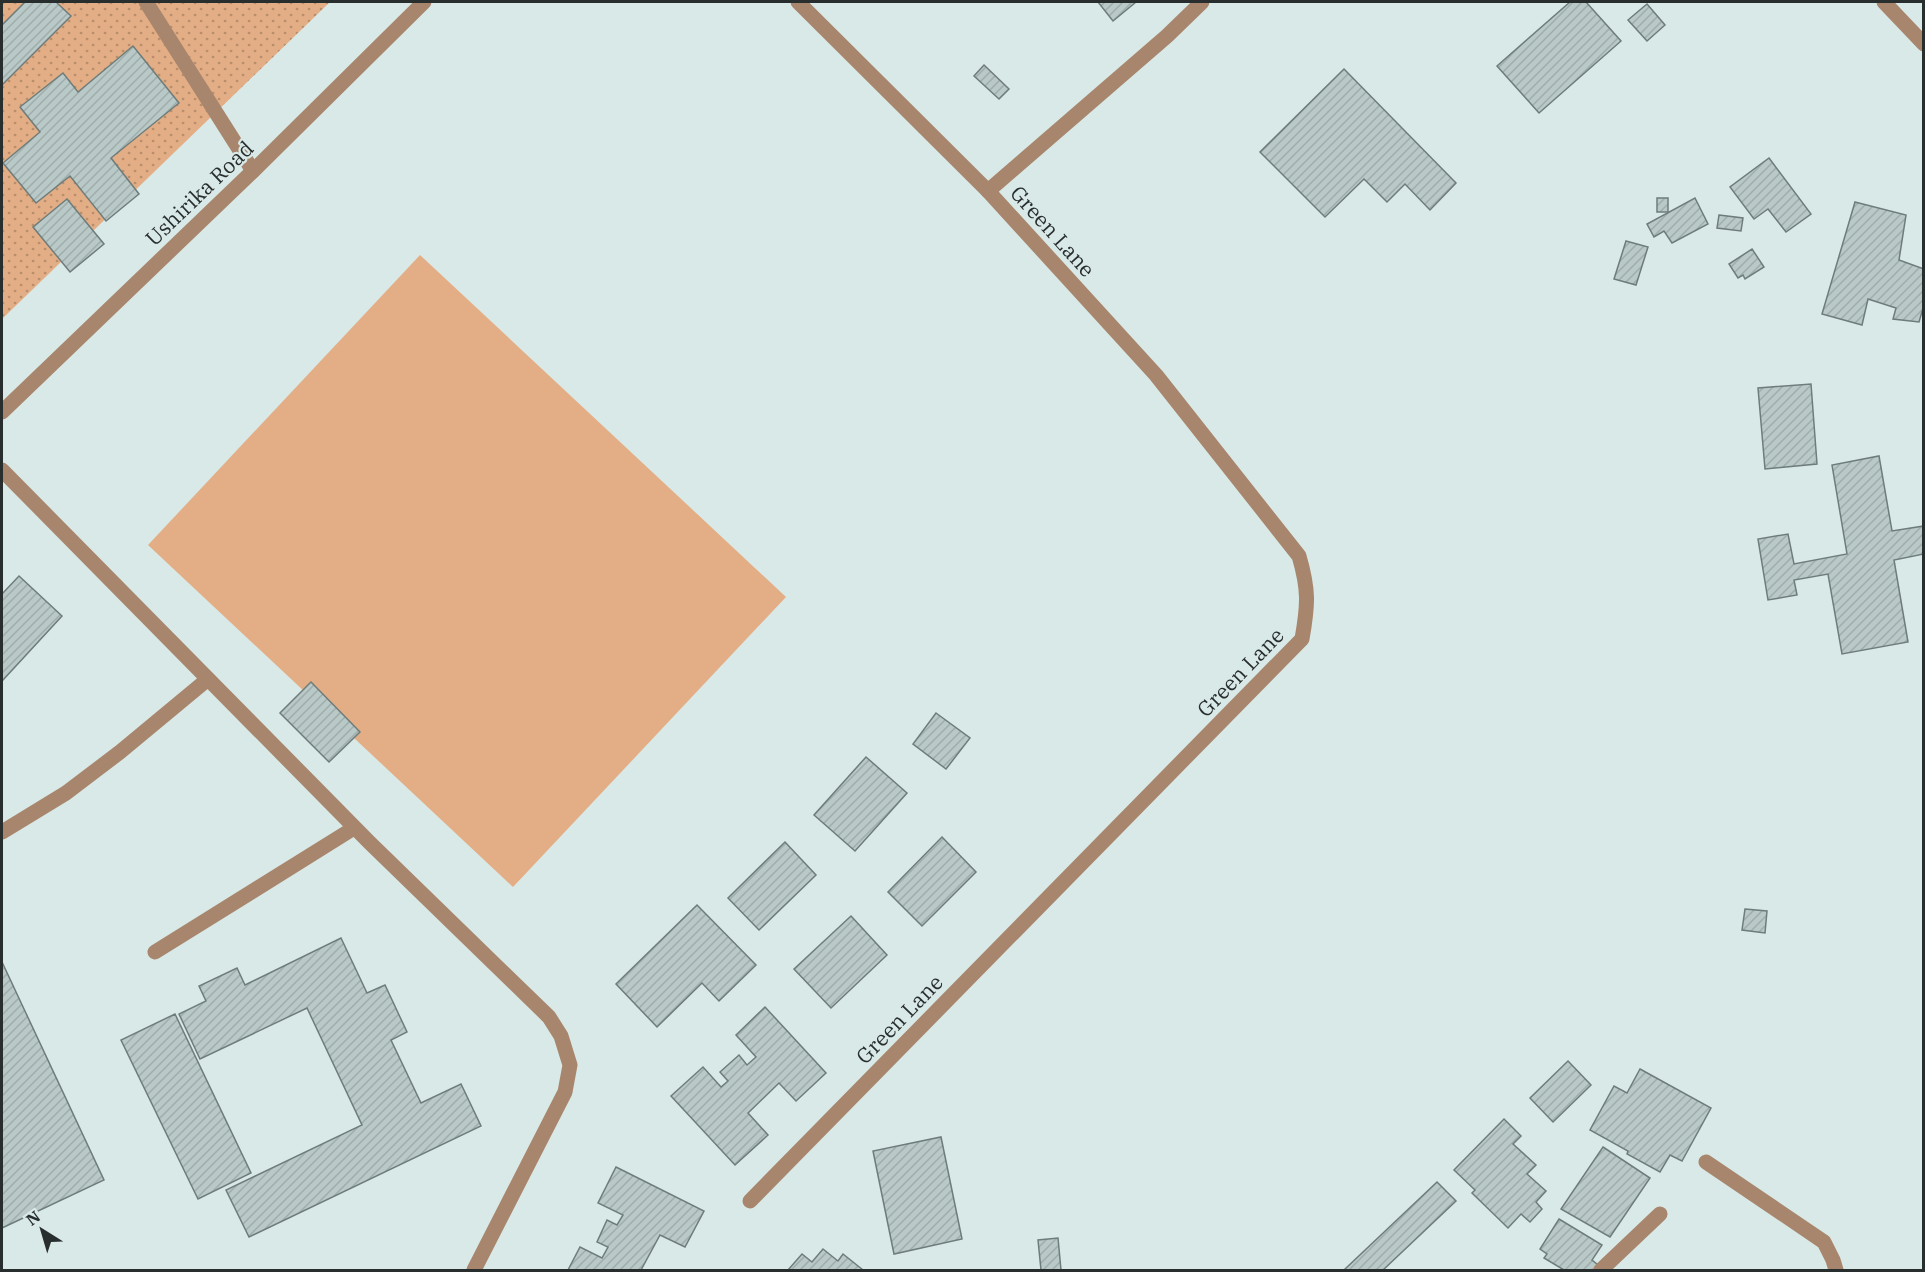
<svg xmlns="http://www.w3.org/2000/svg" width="1925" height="1272" font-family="'IBM Plex Serif',serif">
<defs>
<pattern id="park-dots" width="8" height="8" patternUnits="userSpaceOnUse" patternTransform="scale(1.5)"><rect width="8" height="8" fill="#e3ae85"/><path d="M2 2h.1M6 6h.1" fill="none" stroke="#b88e6d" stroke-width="1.8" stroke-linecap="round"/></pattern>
<pattern id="building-hatch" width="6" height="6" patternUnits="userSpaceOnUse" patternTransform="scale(1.5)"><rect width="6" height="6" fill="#b9c9c7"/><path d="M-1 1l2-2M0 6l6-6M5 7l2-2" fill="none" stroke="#9fadab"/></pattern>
</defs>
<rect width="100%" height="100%" fill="#d9e9e7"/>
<!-- park -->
<path fill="url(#park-dots)" d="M2 2H330L2 319Z"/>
<!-- pitch -->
<path fill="#e3ae85" d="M420 255 786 597 513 887 148 545Z"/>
<!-- building -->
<g fill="url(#building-hatch)" stroke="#6e7d7b" stroke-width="1.5">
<path d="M25 2H56L71 16 2 85V25Z"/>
<path d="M1098 2H1136L1113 21Z"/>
<path d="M1570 2H1586L1621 41 1539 113 1497 66Z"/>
<path d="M1647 4 1665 25 1647 41 1628 20Z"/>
<path d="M133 46 179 103 111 158 139 194 106 221 70 176 36 203 3 163 40 132 20 107 63 73 78 92Z"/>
<path d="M984 65 1009 89 999 99 974 76Z"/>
<path d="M1344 69 1456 183 1430 210 1405 184 1387 202 1364 179 1325 217 1260 152Z"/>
<path d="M1769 158 1811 214 1786 232 1768 209 1754 219 1730 187Z"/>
<rect x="1657" y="198" width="11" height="14"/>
<path d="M1695 198 1708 224 1672 243 1664 231 1654 237 1647 224Z"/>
<path d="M67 199 104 244 70 272 33 227Z"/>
<path d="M1855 202 1906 215 1899 260 1924 269V305L1919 322 1893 319 1896 308 1868 299 1862 325 1822 314Z"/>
<path d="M1719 215 1743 218 1741 231 1717 228Z"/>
<path d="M1626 241 1648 247 1636 285 1614 279Z"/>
<path d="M1752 249 1764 267 1745 279 1743 275 1738 278 1729 264Z"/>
<path d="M1811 384 1817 464 1765 469 1758 388Z"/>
<path d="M1879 456 1892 531 1924 526V554L1894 560 1908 642 1842 654 1828 574 1794 580 1797 595 1768 600 1758 539 1788 534 1794 564 1847 554 1832 465Z"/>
<path d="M19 576 62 616 2 681V594Z"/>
<path d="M311 682 360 732 329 762 280 713Z"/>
<path d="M936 713 970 738 946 769 913 744Z"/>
<path d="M866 757 907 793 855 851 814 815Z"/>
<path d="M942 837 976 872 922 926 888 892Z"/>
<path d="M785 842 816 875 759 930 728 898Z"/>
<path d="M697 905 756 965 719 1001 702 983 657 1027 616 984Z"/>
<path d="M1745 909 1767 911 1765 933 1742 930Z"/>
<path d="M851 916 887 955 831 1008 794 969Z"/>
<path d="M341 938 367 993 385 985 407 1032 391 1040 421 1103 461 1084 481 1126 249 1237 226 1190 362 1125 307 1008 200 1059 179 1014 206 1001 199 986 237 968 245 985Z"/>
<path d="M2 962 104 1180 2 1228Z"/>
<path d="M765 1007 826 1073 796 1101 779 1083 748 1113 768 1135 735 1165 671 1096 703 1067 721 1087 728 1081 720 1072 739 1055 747 1065 756 1057 736 1035Z"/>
<path d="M175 1014 251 1173 198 1199 121 1040Z"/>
<path d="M1568 1061 1591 1085 1553 1122 1530 1098Z"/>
<path d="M1640 1069 1711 1108 1682 1161 1670 1155 1660 1172 1627 1154 1628 1151 1590 1130 1614 1086 1627 1093Z"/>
<path d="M1504 1119 1521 1136 1513 1144 1536 1165 1527 1174 1546 1191 1536 1202 1542 1209 1530 1222 1521 1214 1508 1228 1472 1193 1475 1190 1454 1170Z"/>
<path d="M941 1137 962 1239 894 1254 873 1151Z"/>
<path d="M1603 1147 1650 1178 1610 1237 1561 1209Z"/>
<path d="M616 1167 704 1211 685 1247 660 1235 641 1270H568L580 1247 602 1258 608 1247 597 1242 607 1220 617 1225 623 1215 598 1203Z"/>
<path d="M1437 1182 1456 1201 1383 1270H1344Z"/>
<path d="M1559 1219 1602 1245 1592 1260 1598 1265 1595 1270H1564L1544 1258 1547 1254 1540 1249Z"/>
<path d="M1058 1238 1061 1270H1041L1038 1240Z"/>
<path d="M823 1249 838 1261 843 1254 863 1270H788L802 1254 812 1262Z"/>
</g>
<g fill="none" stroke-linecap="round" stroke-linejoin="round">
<!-- minor -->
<g stroke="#a8866d" stroke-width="15">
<path d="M146 2 253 171"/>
<path d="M1884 2 1924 44"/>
<path d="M988 191 1167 36 1202 2"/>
<path d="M2 412 253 171 424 2"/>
<path d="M2 470 370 843 549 1017 561 1036 570 1065 565 1092 474 1270"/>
<path d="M2 832 66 793 120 752 208 679"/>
<path d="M155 952 354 828"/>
<path d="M1706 1162 1824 1242 1833 1260 1836 1270"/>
<path d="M750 1201 1302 639C1308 605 1309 590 1299 556L1156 375 988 191 798 2"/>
<path d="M1601 1270 1660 1214"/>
</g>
</g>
<g text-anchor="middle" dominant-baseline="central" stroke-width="4.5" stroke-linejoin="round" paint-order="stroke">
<!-- street labels -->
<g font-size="21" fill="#282e2e" stroke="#d9e9e7">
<text transform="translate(199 193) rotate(-44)">Ushirika Road</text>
<text transform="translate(1053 231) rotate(48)">Green Lane</text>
<text transform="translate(1240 672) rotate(-46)">Green Lane</text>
<text transform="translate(899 1019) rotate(-46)">Green Lane</text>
</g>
</g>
<!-- border -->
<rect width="1925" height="1272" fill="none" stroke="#282e2e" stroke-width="6"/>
<!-- north arrow -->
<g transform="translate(42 1230) rotate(323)" stroke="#d9e9e7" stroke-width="4.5" paint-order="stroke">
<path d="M0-4.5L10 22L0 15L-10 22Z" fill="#282e2e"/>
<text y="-9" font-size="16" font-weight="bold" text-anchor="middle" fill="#282e2e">N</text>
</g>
</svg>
